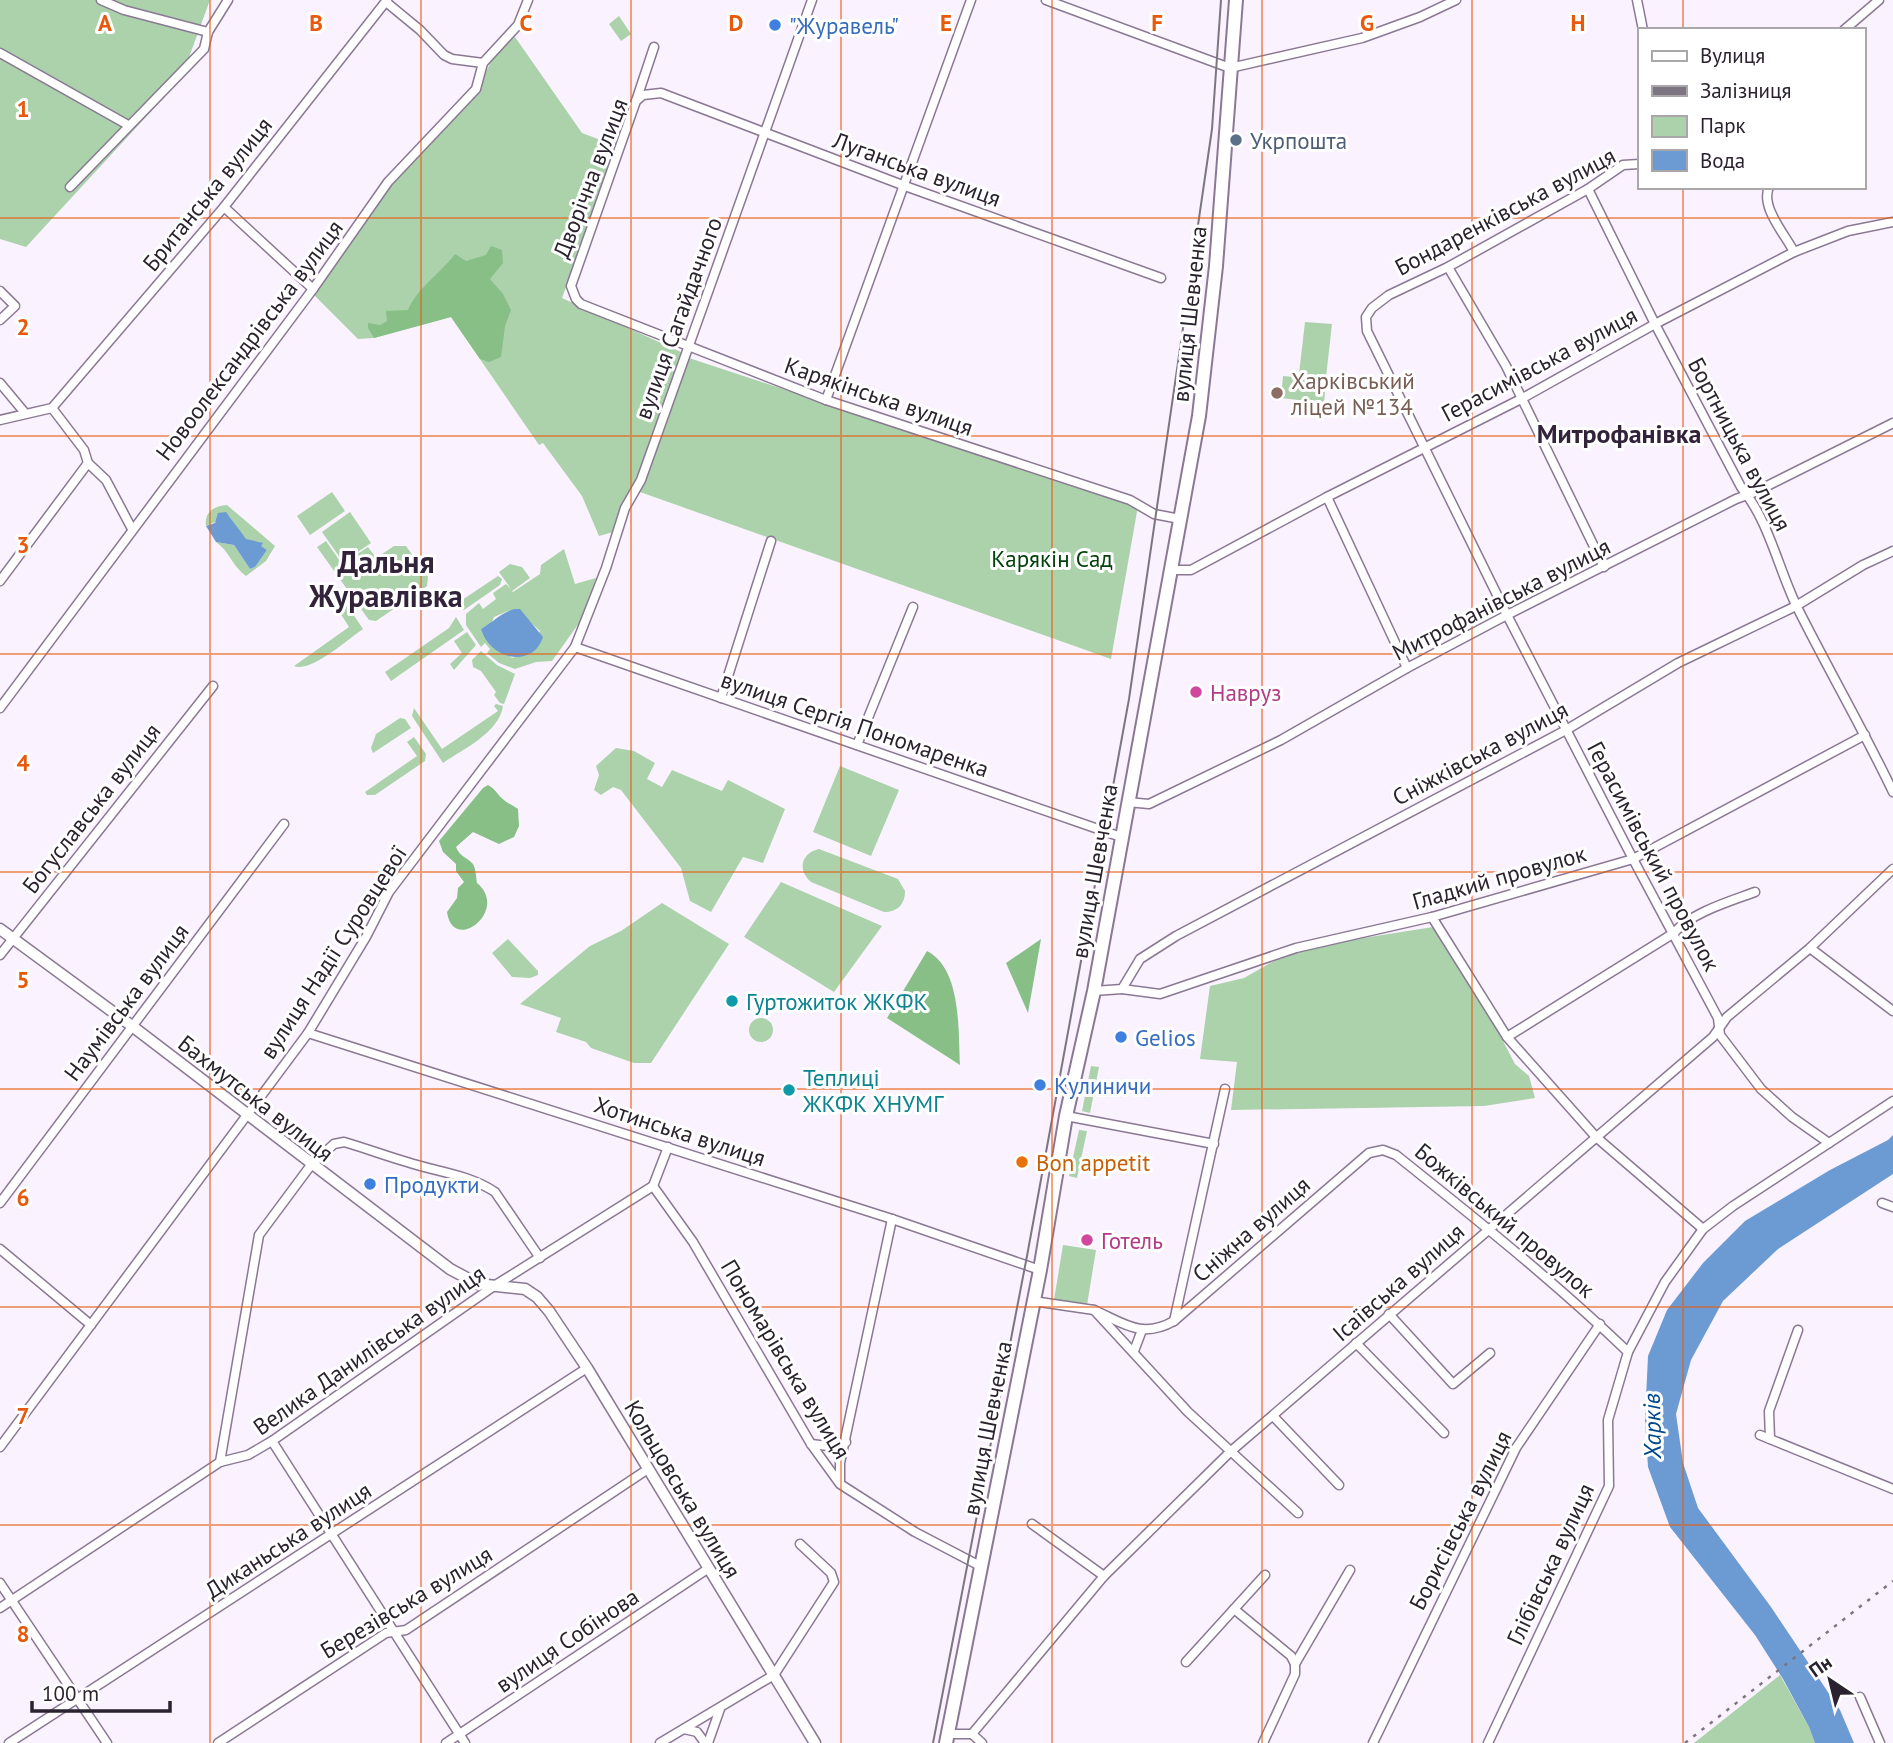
<svg xmlns="http://www.w3.org/2000/svg" width="1893" height="1743" font-family="'PT Sans',sans-serif">
<rect width="100%" height="100%" fill="#faf2ff"/>
<!-- green -->
<g fill="#abd2aa" fill-rule="evenodd">
<path d="M0 0H210L181 79 26 247 0 239Z"/>
<path d="M619 16 631 34 621 41 609 24Z"/>
<path d="M515 37 582 133 598 139V147L611 166 562 298 681 352 649 450 618 516 617 531 599 536 582 496 543 443 539 445 451 317 374 338 358 339 313 294 391 184 477 91 494 55Z"/>
<path d="M1305 322 1332 324 1326 377 1299 374Z"/>
<path d="M689 358 1138 506 1111 659 640 492Z"/>
<path d="M1283 376 1326 380 1324 403 1281 398Z"/>
<path d="M332 492 345 511 310 535 297 516Z"/>
<path d="M227 505 275 546 266 561 246 576C233 567 229 551 216 542L234 545 250 569 255 567 267 550C260 545 251 544 245 539 244 538 230 518 229 516L206 526C204 512 214 506 227 505Z"/>
<path d="M350 512 371 543 343 562 322 532Z"/>
<path d="M326 541 342 564 368 547 376 558 394 546H406L428 577 427 586 376 621 369 620 317 547Z"/>
<path d="M564 549 575 584 596 578 582 619 552 661 536 662 515 669 499 663 487 653 490 649 485 643 481 647 466 625V614L479 603 483 609 496 599 493 593 506 584 511 589 499 572 510 564 522 567 530 578 512 591 513 592 540 574 541 565ZM508 611 525 617 540 631 530 652 512 658 481 629 492 622 494 617Z"/>
<path d="M498 576 502 579 500 585 464 610 458 608 459 602Z"/>
<path d="M347 605 363 629C348 639 311 673 294 666L349 627 339 611Z"/>
<path d="M456 617 464 630 391 681 385 672 449 628Z"/>
<path d="M467 632 476 645 454 670 450 664 462 653 454 641Z"/>
<path d="M481 651 497 665 515 674 504 704 500 703 494 695 496 692 481 671 473 667 472 660Z"/>
<path d="M496 704 503 706C499 733 463 749 443 763L412 716 414 708 442 749 498 711 494 706Z"/>
<path d="M400 718 405 719 411 728 373 753 371 748 376 734Z"/>
<path d="M414 737 426 754 425 761 375 795H367L365 792 417 756 407 742Z"/>
<path d="M616 748 634 751 655 763 647 779 662 787 672 770 722 791 728 780 785 809 763 863 743 857 711 912 690 901 681 868 621 790 613 787 601 795 594 790 599 775 596 766Z"/>
<path d="M840 766 899 790 871 856 813 832Z"/>
<path d="M819 849 898 879 905 891C905 904 898 912 884 912L811 882C797 870 801 853 819 849Z"/>
<path d="M781 882 882 926 834 992 744 937Z"/>
<path d="M662 903 729 944 651 1063H634L591 1048 586 1042 556 1032 561 1018 520 1004 590 946 621 931Z"/>
<path d="M1433 927 1484 1005 1515 1064 1529 1076 1535 1098 1484 1106 1231 1110 1237 1062 1200 1059 1210 986 1244 978 1286 954 1338 942Z"/>
<path d="M508 939 538 971V975L530 978 512 977 492 953Z"/>
<circle cx="761" cy="1030" r="12"/>
<path d="M1091 1066 1099 1067 1090 1113 1082 1111Z"/>
<path d="M1079 1130 1087 1131 1077 1178 1069 1176Z"/>
<path d="M1063 1245 1096 1250 1087 1305 1054 1300Z"/>
<path d="M1780 1675 1809 1727 1815 1743H1694Z"/>
</g>
<!-- forest -->
<g fill="#87bf87">
<path d="M491 246 502 250 503 263 490 279 503 294 511 310 505 326 501 357 489 362 480 359 451 317 374 338 368 328V323L380 325 387 321 386 311 408 310C418 287 440 274 455 254L466 261 486 255Z"/>
<path d="M488 785C496 789 498 796 504 800 508 804 513 805 518 809L519 826 514 837 499 844 473 832 456 847C460 857 467 857 473 864 476 869 476 877 477 883 510 910 453 955 447 912L457 898 458 888 464 882 456 871V864L443 852 439 841 483 788Z"/>
<path d="M1041 939 1028 1013 1006 963Z"/>
<path d="M927 951C962 969 958 1031 960 1065L887 1018Z"/>
</g>
<!-- water -->
<g fill="#6c9bd3">
<path d="M226 512C233 522 239 529 246 539L263 543 261 546 267 550 255 567 250 569 234 545 216 542 206 526 215 523 218 513Z"/>
<path d="M514 609H520L543 637C533 669 490 660 481 629 493 622 500 614 514 609Z"/>
<path d="M1893 1135V1174L1778 1249 1723 1301 1691 1360 1676 1414 1683 1463 1698 1508 1771 1607 1840 1710 1854 1743H1815L1809 1727 1783 1679 1755 1635 1670 1527 1648 1467 1645 1420 1648 1356 1667 1310 1703 1263 1745 1221 1830 1170 1888 1140Z"/>
</g>
<g fill="none" stroke-linecap="round" stroke-linejoin="round">
<!-- minor casing -->
<g stroke="#8a7894" stroke-width="11">
<g id="minor">
<path d="M101 0 124 10 208 32"/>
<path d="M1046 0 1230 68 1362 38 1420 17 1456 0"/>
<path d="M1637 0 1643 30"/>
<path d="M386 2 420 30 444 55 452 59 483 63"/>
<path d="M1844 30 1879 0"/>
<path d="M0 53 128 125"/>
<path d="M636 101 654 47"/>
<path d="M1639 164 1623 165 1588 189 1448 267 1389 295 1372 308 1366 317 1367 331 1507 615 1633 859 1718 1018 1720 1035 1761 1089 1792 1117 1829 1143"/>
<path d="M70 187 204 49 208 32 228 0"/>
<path d="M1769 187C1760 207 1785 234 1794 252"/>
<path d="M1588 189 1655 324 1741 487C1769 521 1778 568 1797 607 1828 669 1863 729 1893 792"/>
<path d="M224 207 313 289"/>
<path d="M1448 267 1506 366 1604 567"/>
<path d="M1161 278 905 186 661 93 643 95 636 101 571 286 576 299 581 304 826 400 1130 500 1154 514 1180 519"/>
<path d="M0 291 15 306 0 320"/>
<path d="M0 383 25 413"/>
<path d="M826 400 971 0"/>
<path d="M52 408 84 450 88 463 106 480 132 529"/>
<path d="M0 420 52 408 224 207 387 0"/>
<path d="M1327 497 1407 668"/>
<path d="M1171 570H1191L1327 497 1521 399 1655 324 1794 252 1848 231 1893 222"/>
<path d="M0 581 88 463"/>
<path d="M575 647 1121 837"/>
<path d="M721 698 771 541"/>
<path d="M0 708 313 289 388 182 476 89 483 63 518 25 528 0"/>
<path d="M857 745 913 607"/>
<path d="M1127 802 1149 804 1281 740 1407 668 1507 615 1736 499 1755 492 1893 423"/>
<path d="M1432 917 1507 1037 1596 1137 1703 1229"/>
<path d="M1810 948 1893 1011"/>
<path d="M0 955 213 686"/>
<path d="M1122 989 1160 994 1296 948 1432 917 1633 859 1865 735"/>
<path d="M1094 991 1122 989 1140 959 1176 936 1566 730 1678 663 1796 606 1863 565 1893 551"/>
<path d="M308 1033 892 1219 1040 1270"/>
<path d="M1507 1037 1674 933C1690 913 1731 901 1755 892"/>
<path d="M1066 1116 1214 1144"/>
<path d="M653 1186 693 1242 811 1444 840 1484 915 1532 982 1567"/>
<path d="M0 1203 284 824"/>
<path d="M1882 1203 1893 1207"/>
<path d="M0 1249 91 1325"/>
<path d="M1033 1301 1094 1310 1188 1412 1298 1513"/>
<path d="M1094 1310C1125 1324 1142 1339 1174 1321L1369 1153 1383 1150 1396 1155C1475 1218 1555 1282 1628 1352L1608 1420 1609 1486 1488 1743"/>
<path d="M1389 1314 1453 1384 1490 1353"/>
<path d="M1174 1321 1225 1089"/>
<path d="M1356 1343 1444 1433"/>
<path d="M1134 1351 1142 1330"/>
<path d="M1628 1352 1665 1282 1703 1229 1733 1206 1893 1101"/>
<path d="M1273 1416 1339 1485"/>
<path d="M1760 1435 1893 1489"/>
<path d="M1770 1439 1769 1411 1798 1330"/>
<path d="M272 1441 465 1743"/>
<path d="M811 1444 828 1446 846 1442"/>
<path d="M0 1447 308 1033 366 937 389 892 575 647 606 568 625 508 641 480 812 0"/>
<path d="M220 1462 259 1235 311 1165 334 1144 344 1142C365 1148 386 1156 407 1162 437 1172 468 1174 495 1192L540 1258"/>
<path d="M840 1483V1463L892 1219"/>
<path d="M1032 1524 1104 1576"/>
<path d="M0 1583 107 1743"/>
<path d="M0 1608 220 1462 248 1455 272 1441 494 1286 653 1186 668 1147"/>
<path d="M1234 1609 1291 1656 1295 1664"/>
<path d="M1186 1662 1265 1575"/>
<path d="M1860 1697 1880 1743"/>
<path d="M684 1729 697 1732 705 1743"/>
<path d="M948 1734H972L1104 1576 1230 1452 1713 1037 1727 1017 1810 948 1893 869"/>
<path d="M972 1734 982 1743"/>
<path d="M9 1743 587 1368"/>
<path d="M218 1743 386 1633 406 1630 648 1469"/>
<path d="M446 1743 709 1568"/>
<path d="M660 1743 774 1675 834 1582 831 1573 800 1544"/>
<path d="M708 1743 720 1709"/>
<path d="M1263 1743 1295 1674V1664L1350 1570"/>
<path d="M1373 1743 1516 1448 1600 1324"/>
</g>
</g>
<!-- tertiary casing -->
<g stroke="#8a7894" stroke-width="13">
<path id="tertiary" d="M0 929 132 1026 450 1269 478 1284 525 1289 537 1297 549 1311 587 1368 815 1743"/>
</g>
<!-- primary casing -->
<g stroke="#8a7894" stroke-width="16">
<path id="primary" d="M946 1743 1040 1270 1066 1116 1094 991 1199 416 1216 266 1236 0"/>
</g>
<!-- minor -->
<use href="#minor" stroke="#fff" stroke-width="8"/>
<!-- tertiary -->
<use href="#tertiary" stroke="#fff" stroke-width="10"/>
<!-- primary -->
<use href="#primary" stroke="#fff" stroke-width="12"/>
<!-- tram -->
<path stroke="#7d7582" stroke-width="2" d="M933 1743 1027 1256 1129 699 1212 129 1221 0"/>
<!-- rail -->
<path stroke="#7d7582" stroke-width="2.5" stroke-dasharray="3.5 7" stroke-linecap="butt" d="M1685 1743 1893 1581"/>
</g>
<!-- grid -->
<path fill="none" stroke="#e8590c" stroke-width="2" stroke-opacity="0.55" d="M210 0V1743M421 0V1743M631 0V1743M841 0V1743M1052 0V1743M1262 0V1743M1472 0V1743M1683 0V30M1683 187V1743M0 218H1893M0 436H1893M0 654H1893M0 872H1893M0 1089H1893M0 1307H1893M0 1525H1893"/>
<!-- markers -->
<g fill="#3f7fe0" stroke="#fff" stroke-width="2.5">
<circle cx="775" cy="25" r="7"/>
<circle cx="1121" cy="1037" r="7"/>
<circle cx="1040" cy="1085" r="7"/>
<circle cx="370" cy="1184" r="7"/>
</g>
<circle fill="#5c6f8a" stroke="#fff" stroke-width="2.5" cx="1236" cy="140" r="7"/>
<circle fill="#8d6e63" stroke="#fff" stroke-width="2.5" cx="1277" cy="393" r="7"/>
<g fill="#d1479c" stroke="#fff" stroke-width="2.5">
<circle cx="1196" cy="692" r="7"/>
<circle cx="1087" cy="1240" r="7"/>
</g>
<g fill="#0f9aa8" stroke="#fff" stroke-width="2.5">
<circle cx="732" cy="1001" r="7"/>
<circle cx="789" cy="1090" r="7"/>
</g>
<circle fill="#e8710a" stroke="#fff" stroke-width="2.5" cx="1022" cy="1162" r="7"/>
<g text-anchor="middle" dominant-baseline="central" stroke-width="6" stroke-linejoin="round" paint-order="stroke">
<!-- shop labels -->
<g font-size="23" fill="#366cbe" stroke="#fff" text-anchor="start">
<text x="789" y="25">"Журавель"</text>
<text x="1135" y="1037">Gelios</text>
<text x="1054" y="1085">Кулиничи</text>
<text x="384" y="1184">Продукти</text>
</g>
<!-- service labels -->
<g font-size="23" fill="#4e5e75" stroke="#fff" text-anchor="start">
<text x="1250" y="140">Укрпошта</text>
</g>
<!-- street labels -->
<g font-size="23" fill="#2a222e" stroke="#fff">
<text transform="translate(917 169) rotate(20)">Луганська вулиця</text>
<text transform="translate(590 178) rotate(-69)">Дворічна вулиця</text>
<text transform="translate(207 194) rotate(-51)">Британська вулиця</text>
<text transform="translate(1505 211) rotate(-28)">Бондаренківська вулиця</text>
<text transform="translate(1189 314) rotate(-84)">вулиця Шевченка</text>
<text transform="translate(678 318) rotate(-70)">вулиця Сагайдачного</text>
<text transform="translate(249 340) rotate(-53)">Новоолександрівська вулиця</text>
<text transform="translate(1539 364) rotate(-28)">Герасимівська вулиця</text>
<text transform="translate(879 396) rotate(19)">Карякінська вулиця</text>
<text transform="translate(1740 444) rotate(62)">Бортницька вулиця</text>
<text transform="translate(1501 599) rotate(-27)">Митрофанівська вулиця</text>
<text transform="translate(855 724) rotate(19)">вулиця Сергія Пономаренка</text>
<text transform="translate(1480 753) rotate(-28)">Сніжківська вулиця</text>
<text transform="translate(91 808) rotate(-52)">Богуславська вулиця</text>
<text transform="translate(1654 856) rotate(62)">Герасимівський провулок</text>
<text transform="translate(1094 871) rotate(-80)">вулиця Шевченка</text>
<text transform="translate(1499 877) rotate(-16)">Гладкий провулок</text>
<text transform="translate(333 952) rotate(-57)">вулиця Надії Суровцевої</text>
<text transform="translate(126 1002) rotate(-53)">Наумівська вулиця</text>
<text transform="translate(256 1098) rotate(38)">Бахмутська вулиця</text>
<text transform="translate(680 1131) rotate(18)">Хотинська вулиця</text>
<text transform="translate(1505 1220) rotate(40)">Божківський провулок</text>
<text transform="translate(1251 1229) rotate(-41)">Сніжна вулиця</text>
<text transform="translate(1398 1282) rotate(-41)">Ісаївська вулиця</text>
<text transform="translate(369 1350) rotate(-35)">Велика Данилівська вулиця</text>
<text transform="translate(786 1359) rotate(59)">Пономарівська вулиця</text>
<text transform="translate(987 1428) rotate(-79)">вулиця Шевченка</text>
<text transform="translate(683 1489) rotate(59)">Кольцовська вулиця</text>
<text transform="translate(1460 1520) rotate(-63)">Борисівська вулиця</text>
<text transform="translate(288 1540) rotate(-33)">Диканьська вулиця</text>
<text transform="translate(1550 1564) rotate(-65)">Глібівська вулиця</text>
<text transform="translate(406 1602) rotate(-31)">Березівська вулиця</text>
<text transform="translate(567 1640) rotate(-34)">вулиця Собінова</text>
</g>
<!-- education labels -->
<g font-size="23" fill="#785e54" stroke="#fff" text-anchor="start">
<text x="1291" y="380">Харківський<tspan x="1291" dy="26">ліцей №134</tspan></text>
</g>
<!-- park labels -->
<g font-size="23" fill="#03420c" stroke="#fff">
<text x="1052" y="558">Карякін Сад</text>
</g>
<!-- hotel labels -->
<g font-size="23" fill="#b23c85" stroke="#fff" text-anchor="start">
<text x="1210" y="692">Навруз</text>
<text x="1101" y="1240">Готель</text>
</g>
<!-- culture labels -->
<g font-size="23" fill="#0d838f" stroke="#fff" text-anchor="start">
<text x="746" y="1001">Гуртожиток ЖКФК</text>
<text x="803" y="1077">Теплиці<tspan x="803" dy="26">ЖКФК ХНУМГ</tspan></text>
</g>
<!-- food labels -->
<g font-size="23" fill="#c56008" stroke="#fff" text-anchor="start">
<text x="1036" y="1162">Bon appetit</text>
</g>
<!-- water labels -->
<g font-size="24" font-style="italic" fill="#00488b" stroke="#fff">
<text transform="translate(1652 1426) rotate(-91)">Харків</text>
</g>
<!-- quarter labels -->
<g font-size="26" font-weight="bold" fill="#32223a" stroke="#fff">
<text x="1619" y="433">Митрофанівка</text>
</g>
<!-- district labels -->
<g font-size="30" font-weight="bold" fill="#32223a" stroke="#fff">
<text x="386" y="561">Дальня<tspan x="386" dy="34">Журавлівка</tspan></text>
</g>
</g>
<g font-size="23" text-anchor="middle" font-weight="bold" fill="#e8590c" stroke="#fff" stroke-width="6" stroke-linejoin="round" paint-order="stroke">
<text x="105" y="31">A</text>
<text x="316" y="31">B</text>
<text x="526" y="31">C</text>
<text x="736" y="31">D</text>
<text x="946" y="31">E</text>
<text x="1157" y="31">F</text>
<text x="1367" y="31">G</text>
<text x="1578" y="31">H</text>
<text x="23" y="117">1</text>
<text x="23" y="335">2</text>
<text x="23" y="553">3</text>
<text x="23" y="771">4</text>
<text x="23" y="988">5</text>
<text x="23" y="1206">6</text>
<text x="23" y="1424">7</text>
<text x="23" y="1642">8</text>
</g>
<!-- legend -->
<rect x="1638" y="28" width="228" height="161" fill="#ffffff" stroke="#aaa7ab" stroke-width="2"/>
<rect x="1652" y="51" width="35" height="10" fill="#ffffff" stroke="#aaa7ab" stroke-width="2"/>
<text x="1700" y="63" font-size="21" fill="#2a222e">Вулиця</text>
<rect x="1652" y="86" width="35" height="10" fill="#7d7582" stroke="#aaa7ab" stroke-width="2"/>
<text x="1700" y="98" font-size="21" fill="#2a222e">Залізниця</text>
<rect x="1652" y="116" width="35" height="21" fill="#abd2aa" stroke="#aaa7ab" stroke-width="2"/>
<text x="1700" y="133" font-size="21" fill="#2a222e">Парк</text>
<rect x="1652" y="150" width="35" height="21" fill="#6c9bd3" stroke="#aaa7ab" stroke-width="2"/>
<text x="1700" y="168" font-size="21" fill="#2a222e">Вода</text>
<!-- north arrow -->
<g transform="translate(1830 1680) rotate(325)" stroke="#ffffff" stroke-width="5" paint-order="stroke">
<path d="M0-5L12 26L0 18L-12 26Z" fill="#2a222e"/>
<text y="-10" font-size="19" font-weight="bold" text-anchor="middle" fill="#2a222e">Пн</text>
</g>
<!-- scale -->
<path d="M32 1701v10h138v-10" fill="none" stroke="#2a222e" stroke-width="3.5"/>
<text x="42" y="1701" font-size="21" fill="#2a222e" stroke="#ffffff" stroke-width="5" paint-order="stroke">100 m</text>
</svg>
